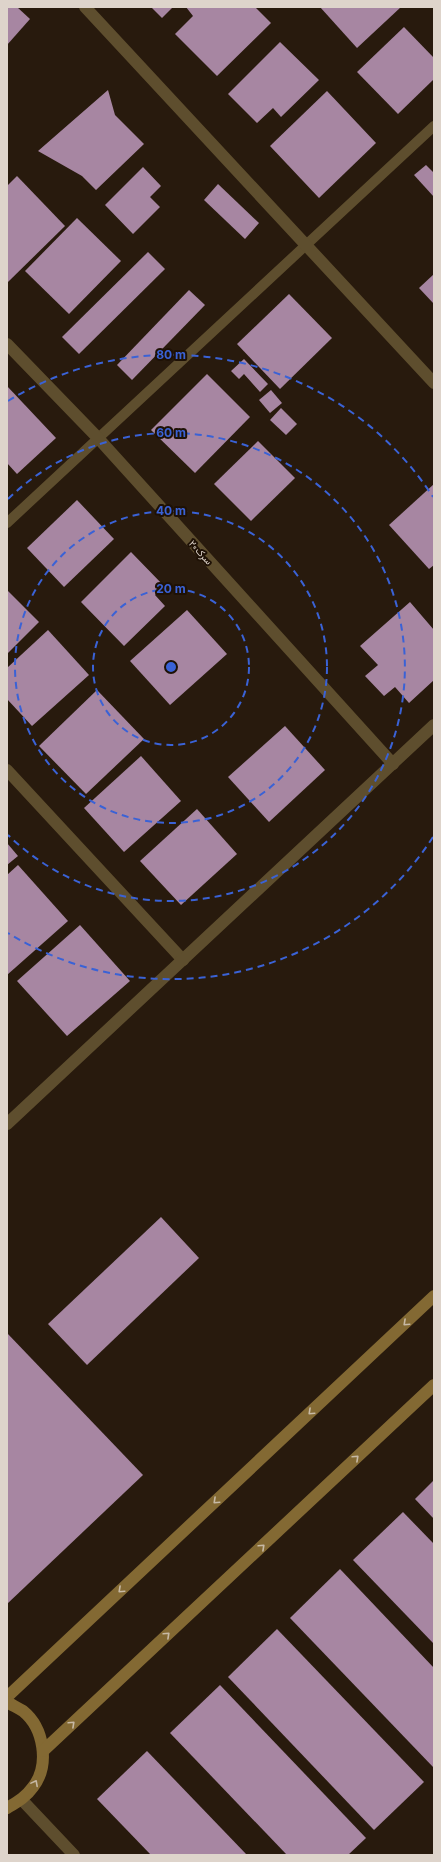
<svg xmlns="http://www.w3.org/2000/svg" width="441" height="1862" font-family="Inter,Vazirmatn,sans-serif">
<rect width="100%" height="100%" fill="#281a0d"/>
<!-- building -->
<g fill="#a786a2">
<path d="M7 7H17L30 19 7 45Z"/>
<path d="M151 7H173L162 18Z"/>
<path d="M186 7H255L271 23 217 76 175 34 193 16Z"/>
<path d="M320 7H401L357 48Z"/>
<path d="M404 27 434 58V79L398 114 357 72Z"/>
<path d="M280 42 319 80 281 117 273 108 257 123 228 94Z"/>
<path d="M108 90 115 115 144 144 96 190 82 176 38 151Z"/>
<path d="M327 91 376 143 319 198 270 146Z"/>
<path d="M426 165 434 173V197L414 175Z"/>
<path d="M143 167 161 186 150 197 160 207 133 234 105 205Z"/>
<path d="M17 176 65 226 7 283V186Z"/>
<path d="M218 184 259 223 245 239 204 200Z"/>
<path d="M77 218 121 261 69 314 25 271Z"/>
<path d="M148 252 165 269 79 354 62 337Z"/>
<path d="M434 274V304L419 288Z"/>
<path d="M189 290 205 305 132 380 117 365Z"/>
<path d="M289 294 332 338 280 389 237 344Z"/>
<path d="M244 359 268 384 260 392 244 374 239 379 231 371Z"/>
<path d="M207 374 250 417 195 473 151 430Z"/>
<path d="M7 386 56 438 17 474 7 463Z"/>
<path d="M271 390 282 403 270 413 259 400Z"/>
<path d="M281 408 297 424 286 435 270 420Z"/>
<path d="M258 441 295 478 251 521 214 484Z"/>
<path d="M434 484V565L429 569 389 525Z"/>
<path d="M77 500 114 539 64 587 27 548Z"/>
<path d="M131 552 164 586 155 595 165 606 124 646 81 602Z"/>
<path d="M7 590 39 622 7 654Z"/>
<path d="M410 602 434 630V680L409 703 395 687 384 696 365 676 378 665 360 646Z"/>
<path d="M187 610 227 654 170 705 130 661Z"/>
<path d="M48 630 89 675 32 726 7 699V668Z"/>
<path d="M97 690 144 739 86 794 39 746Z"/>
<path d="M285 726 325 770 269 822 228 777Z"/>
<path d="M141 756 181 801 124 852 84 808Z"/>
<path d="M197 809 237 854 181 905 140 861Z"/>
<path d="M7 843 18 856 7 865Z"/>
<path d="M18 865 68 921 7 975V875Z"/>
<path d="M80 925 130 981 67 1036 17 981Z"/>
<path d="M161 1217 199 1258 87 1365 48 1324Z"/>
<path d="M7 1333 143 1475 7 1604Z"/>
<path d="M434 1480V1519L415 1499Z"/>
<path d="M403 1512 434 1544V1644L353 1560Z"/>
<path d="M340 1569 434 1668V1768L290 1618Z"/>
<path d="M277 1629 424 1782 374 1830 228 1677Z"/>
<path d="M220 1685 366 1838 348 1855H287L170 1733Z"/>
<path d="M147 1751 247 1855H151L97 1799Z"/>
</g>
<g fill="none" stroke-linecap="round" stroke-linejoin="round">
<!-- lane -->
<path stroke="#5e4e2e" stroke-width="10" d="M7 523 434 126"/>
<!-- street -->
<g stroke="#5e4e2e" stroke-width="12">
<path d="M85 7 434 383"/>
<path d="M7 344 98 438 393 764"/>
<path d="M7 770 183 960"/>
<path d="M7 1124 434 725"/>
<path d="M22 1800 74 1855"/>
</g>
<!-- secondary -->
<g stroke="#836933" stroke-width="12">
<path d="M7 1697 434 1296"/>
<path d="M7 1702C12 1705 18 1708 23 1711 44 1728 50 1765 33 1787 26 1797 17 1802 7 1808"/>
<path d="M43 1751 434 1385"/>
</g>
</g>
<!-- one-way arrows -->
<defs><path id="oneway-chevron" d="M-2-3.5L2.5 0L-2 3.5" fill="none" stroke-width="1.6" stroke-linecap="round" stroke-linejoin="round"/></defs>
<g stroke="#c7b9a5">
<use href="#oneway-chevron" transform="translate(406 1323) rotate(137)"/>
<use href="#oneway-chevron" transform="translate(311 1412) rotate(137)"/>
<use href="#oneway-chevron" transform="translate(356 1458) rotate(-43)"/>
<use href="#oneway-chevron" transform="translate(216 1501) rotate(137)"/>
<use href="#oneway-chevron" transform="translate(262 1547) rotate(-43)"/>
<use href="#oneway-chevron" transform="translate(121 1590) rotate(137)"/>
<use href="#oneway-chevron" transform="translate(167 1635) rotate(-43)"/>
<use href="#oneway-chevron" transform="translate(72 1724) rotate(-43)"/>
<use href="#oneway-chevron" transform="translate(35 1783) rotate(-62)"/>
</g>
<!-- distance rings -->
<g fill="none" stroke="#3a62d6" stroke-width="2" stroke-dasharray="7 5">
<circle cx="171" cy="667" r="78"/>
<circle cx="171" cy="667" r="156"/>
<path d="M8 499A234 234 0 1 1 8 835"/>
<path d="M433 837A312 312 0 0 1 8 933M8 401A312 312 0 0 1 433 497"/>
</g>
<g text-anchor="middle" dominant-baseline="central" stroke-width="4" stroke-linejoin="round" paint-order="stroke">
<!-- street labels -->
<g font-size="10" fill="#ded4cb" stroke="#1e1105">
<text transform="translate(201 552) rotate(48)">سرک۲۰</text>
</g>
</g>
<circle cx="171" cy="667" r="6" fill="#3a62d6" stroke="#1e1105" stroke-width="2"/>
<g font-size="12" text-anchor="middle" font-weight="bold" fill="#3a62d6" stroke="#1e1105" stroke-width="4" stroke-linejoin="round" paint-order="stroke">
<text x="171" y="359">80 m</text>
<text x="171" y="437">60 m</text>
<text x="171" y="515">40 m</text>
<text x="171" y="593">20 m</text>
</g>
<!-- border -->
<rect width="441" height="1862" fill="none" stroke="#ded4cb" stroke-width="16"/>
</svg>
